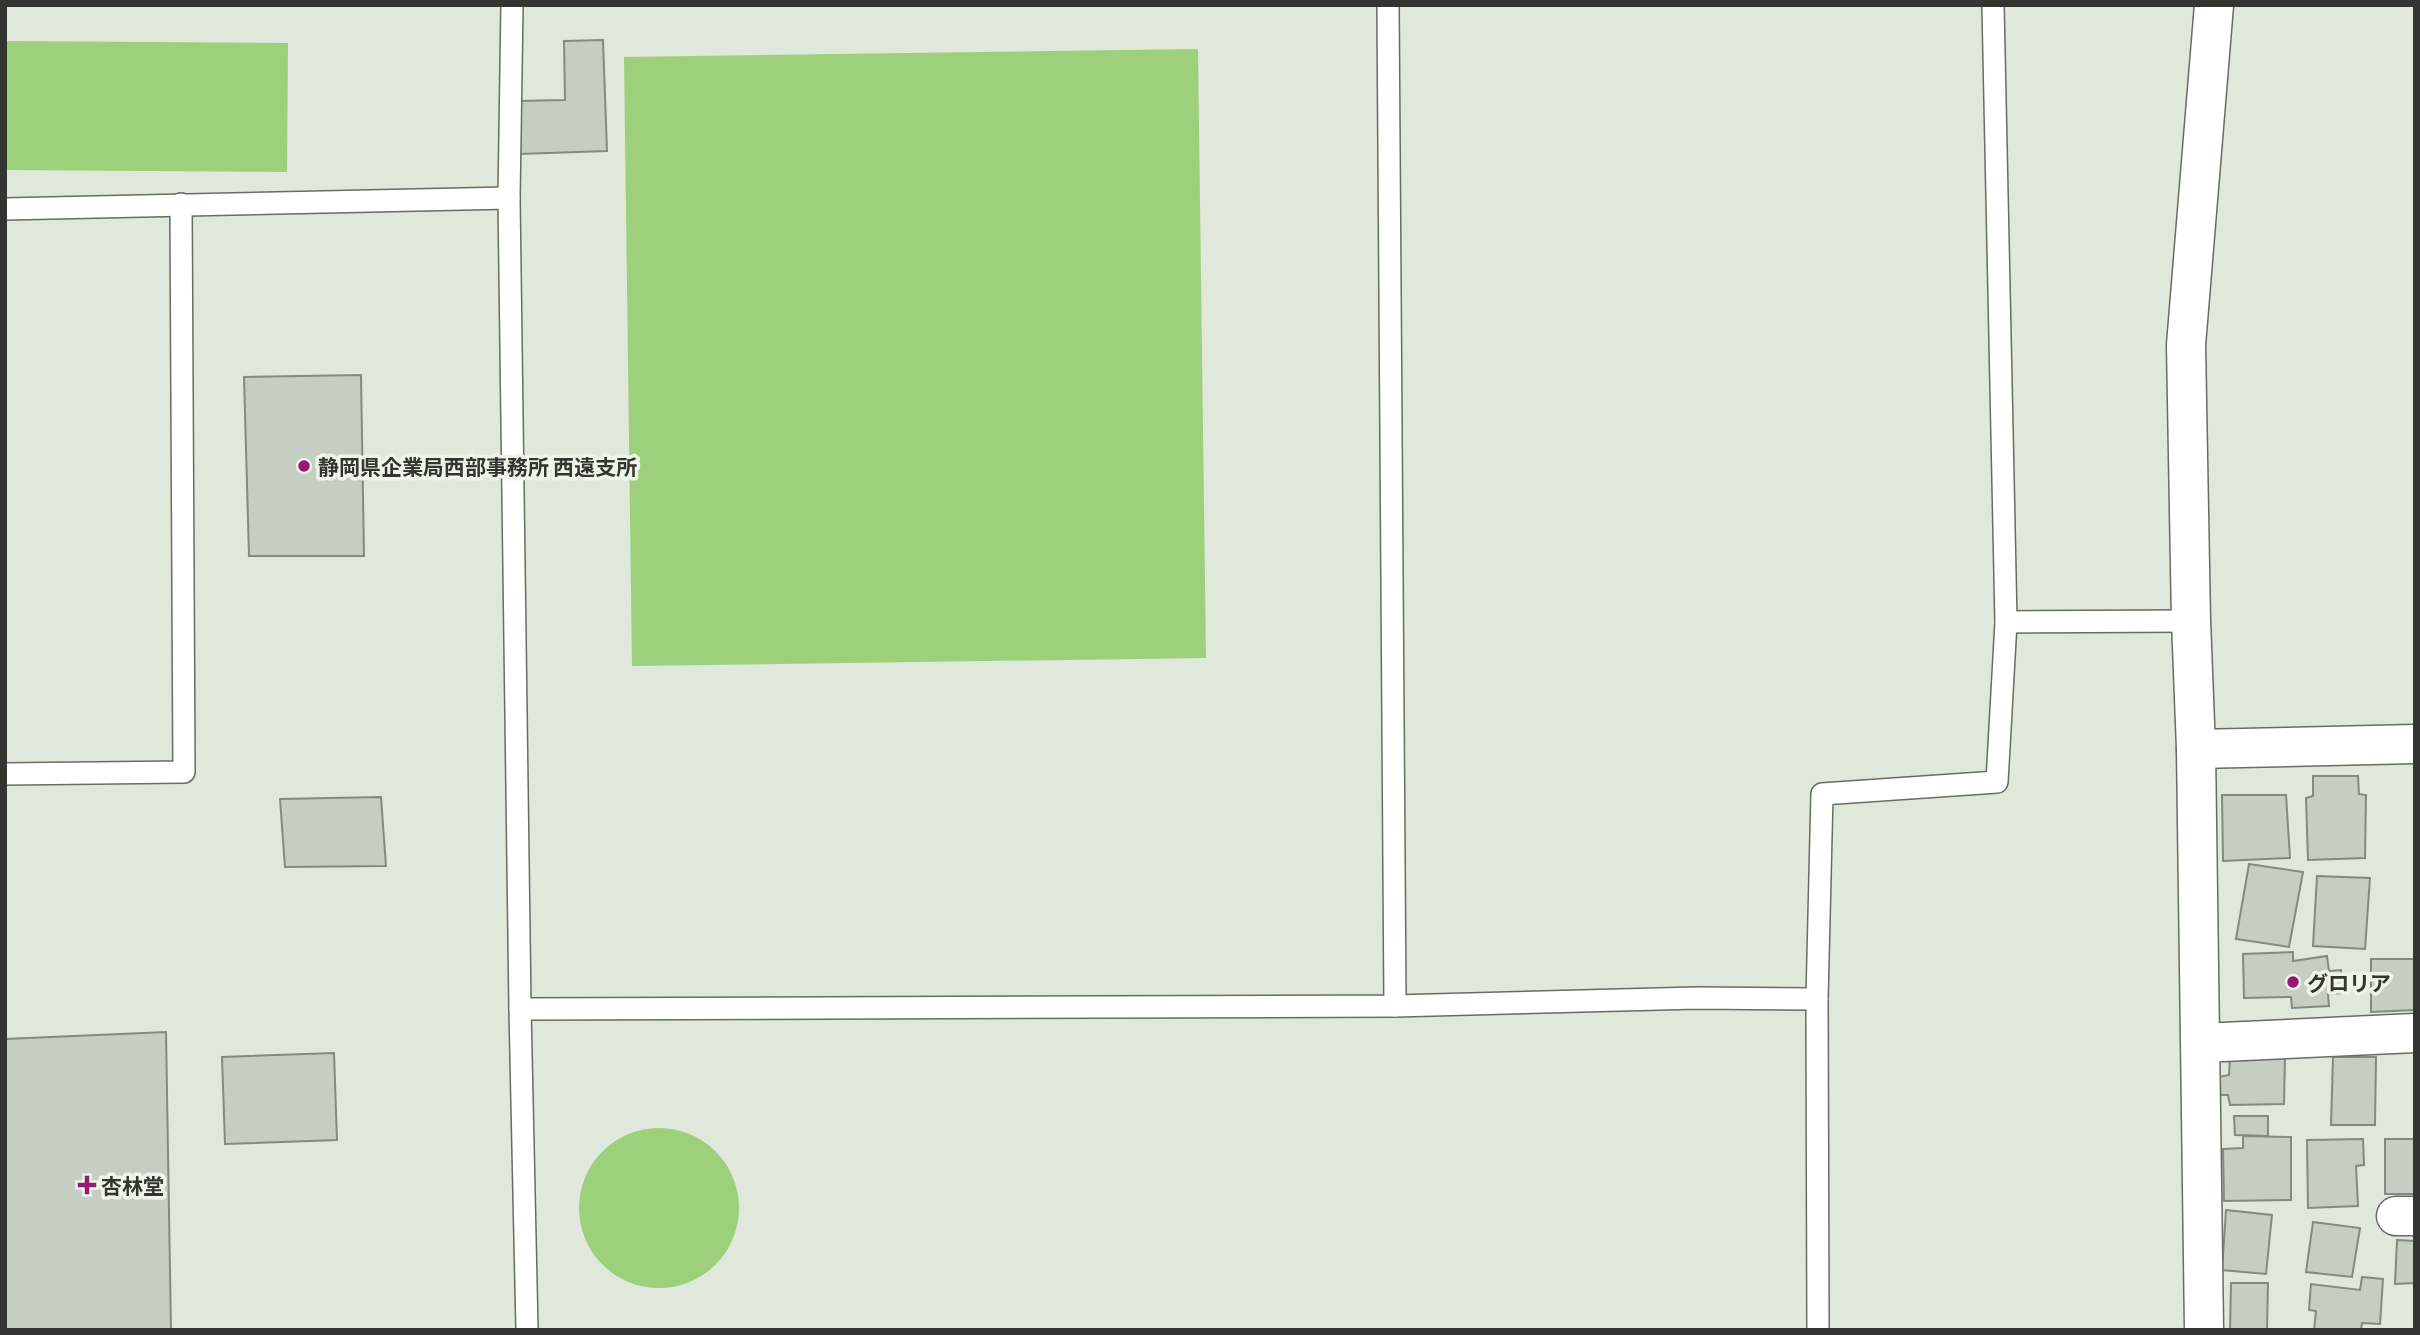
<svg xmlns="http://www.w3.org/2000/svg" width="2420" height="1335" font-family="Barlow,'Noto Sans JP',sans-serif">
<rect width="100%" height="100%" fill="#e0e7db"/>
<!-- water -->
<g fill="#9cd07b">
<path d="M5 41 288 43 287 172 5 170Z"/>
<path d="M1198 49 1206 658 632 666 624 57Z"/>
<circle cx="659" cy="1208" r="80"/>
</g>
<!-- building -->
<g fill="#c6cdc2" stroke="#838a7f" stroke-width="2">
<path d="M603 40 607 151 519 154 518 101 565 100 564 41Z"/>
<path d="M361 375 364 556H249L244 377Z"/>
<path d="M2313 776H2358L2359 794 2366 795 2365 858 2308 860 2306 798 2313 796Z"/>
<path d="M2222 795H2286L2290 858 2223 861Z"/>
<path d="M381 797 386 866 285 867 280 799Z"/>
<path d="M2249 864 2303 872 2289 947 2236 939Z"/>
<path d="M2317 876 2370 878 2365 949 2313 946Z"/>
<path d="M2293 952V961L2327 956 2329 971 2341 970 2343 993 2328 994 2329 1006 2292 1008 2291 997 2244 998 2243 954Z"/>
<path d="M2371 959H2414L2415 1010 2371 1012Z"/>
<path d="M166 1032 171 1330H5V1039Z"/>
<path d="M334 1053 337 1140 225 1144 222 1057Z"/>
<path d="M2285 1056 2284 1104 2230 1105 2228 1095H2219V1077L2229 1075 2230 1057Z"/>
<path d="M2333 1057H2376L2375 1125H2331Z"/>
<path d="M2234 1116H2268V1136L2235 1135Z"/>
<path d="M2243 1136 2291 1137V1200L2224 1201 2223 1149 2243 1148Z"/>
<path d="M2363 1139 2364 1165 2356 1166 2358 1206 2308 1208 2307 1140Z"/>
<rect x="2385" y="1139" width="30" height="55"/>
<path d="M2226 1210 2272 1215 2266 1274 2222 1270Z"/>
<path d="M2313 1222 2360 1228 2352 1277 2306 1272Z"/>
<path d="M2397 1240 2415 1241V1283L2395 1284Z"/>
<path d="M2362 1277 2383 1279 2380 1324 2362 1323 2361 1330H2314L2316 1311 2309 1310 2311 1284 2360 1290Z"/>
<path d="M2231 1283H2268L2267 1330H2230Z"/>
</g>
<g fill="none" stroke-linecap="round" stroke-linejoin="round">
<!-- service casing -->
<g stroke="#666d62" stroke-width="24">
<g id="service">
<path d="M512 5 509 198 520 1009 527 1330"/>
<path d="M1388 5 1395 1006"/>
<path d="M5 209 509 198"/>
<path d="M2006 622 2191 621"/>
<path d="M5 774 184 772 181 204"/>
<path d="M520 1009 1395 1006 1697 998 1817 999"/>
<path d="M1818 1330 1817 999 1822 794 1997 782 2006 622 1993 5"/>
</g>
</g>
<!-- minor casing -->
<g stroke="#666d62" stroke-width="41">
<g id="minor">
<path d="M2201 1043 2415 1033"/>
<path d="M2396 1216H2415"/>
<path d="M2204 1330 2196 749 2191 621 2186 345 2214 5"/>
</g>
</g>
<!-- tertiary casing -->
<g stroke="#666d62" stroke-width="41">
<path id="tertiary" d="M2196 749 2415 744"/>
</g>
<!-- service -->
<use href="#service" stroke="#fff" stroke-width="21"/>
<!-- minor -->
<use href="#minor" stroke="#fff" stroke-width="38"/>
<!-- tertiary -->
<use href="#tertiary" stroke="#fff" stroke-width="38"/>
</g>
<!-- markers -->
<g fill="#981971" stroke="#edf5e8" stroke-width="2.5">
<circle cx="304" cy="466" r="7"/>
<circle cx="2293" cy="982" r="7"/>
<path d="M83.5 1174.5h7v7h7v7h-7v7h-7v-7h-7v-7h7z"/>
</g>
<g text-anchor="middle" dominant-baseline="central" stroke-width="7" stroke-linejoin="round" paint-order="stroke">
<!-- poi labels -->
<g font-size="21" font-weight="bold" fill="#323530" stroke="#edf5e8" text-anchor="start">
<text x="318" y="466">静岡県企業局西部事務所 西遠支所</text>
<text x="2307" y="982">グロリア</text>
<text x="101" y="1185">杏林堂</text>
</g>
</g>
<!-- border -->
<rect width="2420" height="1335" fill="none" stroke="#323530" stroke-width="14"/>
</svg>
